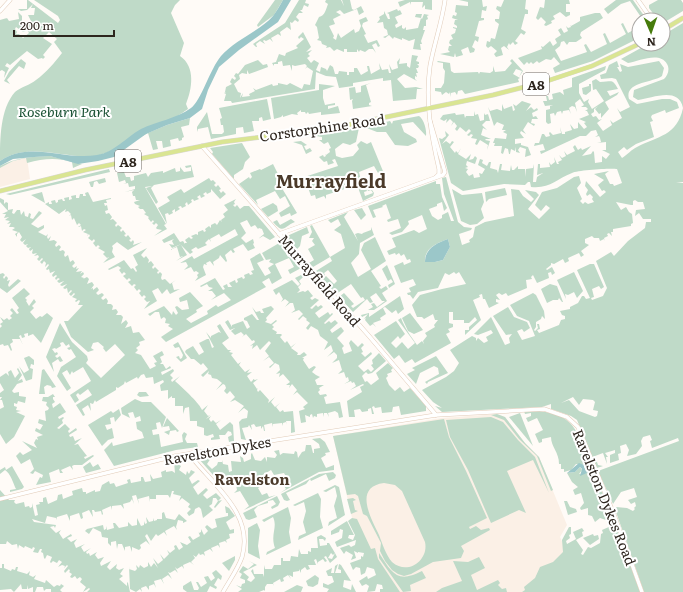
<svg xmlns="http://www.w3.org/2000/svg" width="683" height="592" font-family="Literata,serif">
<rect width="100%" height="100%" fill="#fffbf7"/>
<!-- built -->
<g fill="#fbf0e6">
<path d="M27 158 30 179 0 187V168L13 161Z"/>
<path d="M497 414 505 417 525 443 539 457 567 525 560 537 564 546 565 555 537 585 522 592H388L356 535 333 436 442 418Z"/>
</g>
<!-- green -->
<g fill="#bfdac8" fill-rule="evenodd">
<path d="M27 0H28L58 23 60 20 58 16 34 0H180L175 5 171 13 184 43 180 56C196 67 192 89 186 104L188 109C173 120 113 154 95 156 64 159 29 141 0 161 0 139 0 109 15 92 21 87 30 85 36 80 46 73 55 62 62 53L54 42 57 39 49 32 43 38 52 44 43 55 45 57 43 59 42 58 38 59 27 51 10 65 7 63 5 66 9 68 4 78 5 72 2 70 0 71V20L7 18 5 15 9 21 19 19 18 12 22 16V23L31 21 28 15H34L35 8H31L33 4 27 10 21 11 18 9H27ZM16 27 23 32 26 31V28L29 33 23 38 19 34H16L17 32 15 29Z"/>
<path d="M275 0H283L274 15 258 27 257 25Z"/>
<path d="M299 0H306L305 3 309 4 308 7 304 5 302 10H300L303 13H299L296 17 299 20 298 22 295 20 292 23 290 22 291 30 287 27 280 32 281 36 278 34 271 38 273 42 270 39 266 41 264 40 263 41 265 44 260 41 256 44 257 47H256L253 44 285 23Z"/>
<path d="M326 0H341L344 6 342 0H350L352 9 354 10 361 6 364 12 359 15 357 9 344 14 340 10 336 12 341 15 333 19 335 24 329 26 334 36 333 38 336 40 338 33 341 38 354 29 355 33 359 31 361 26 359 20 366 17 368 21 363 23 362 26 366 34 364 35 368 43 377 40 380 46 378 47 376 43 372 45 376 53 373 49H369L365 52 360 50 359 52 357 49V52H347V49H344V52L337 49 334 51 330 47 326 48 327 46 322 44 321 41 317 40 319 38 317 27 315 25 319 17C325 16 326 9 328 4L325 2Z"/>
<path d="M405 0H432V10L425 9V5L422 8 423 2H411V5L410 2 400 7 398 2Z"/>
<path d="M459 0H482L483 7 487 6 486 11 482 10 481 18H484V20L479 21 475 36 479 37 478 42 475 40 472 47 475 49 474 52 470 53 468 47 461 50 463 55 456 57 455 53 454 57 440 54 450 52 448 50 449 46H452L449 43 450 40 453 39 451 35 455 33 456 29 453 28V27L457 28V26L454 24 455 20H458L452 18 453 15 456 16 457 13 455 12 456 5 468 6V2Z"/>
<path d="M504 0H526L525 9 528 10V14H525L521 29 526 32 524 35 521 33 515 41 518 43 515 45 513 42 510 45 509 43 507 47 509 50 504 46 501 48 503 55 496 57 494 54 497 51 491 46 488 48 486 46 487 41 490 42 491 38 495 39 499 24 495 21V19H499L500 12 496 9 497 6 501 7Z"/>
<path d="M545 0H569L570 4H566V12H570V15L566 17 560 12 553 16 555 19 551 21 552 23 546 26 544 25 546 22 541 17 538 20 536 18 540 7 544 8Z"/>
<path d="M616 0H633L647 20H643L630 1 621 4 608 14 604 9Z"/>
<path d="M658 0H681L683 3V11L663 23V20H658L649 8V5Z"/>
<path d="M397 4 402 14 395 17 398 23 395 25 396 28 402 25V28L404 29 406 27V30L418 28 421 18 415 17 416 14H422L421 18 422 19 424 14 429 15 427 16 428 19 426 20V26H424L423 30H425L421 41 422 44H420L421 50 413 49 415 39 409 41 402 38V40L394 37 393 39 389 35 385 38 383 37 388 35 387 30 384 28 383 22 377 23 380 19 379 17 384 14V11L388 19H390L389 14 387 13 397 9 398 11 400 10Z"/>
<path d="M595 13H600L603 18 581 32 580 35 582 38 576 42H569L567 45 564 41 561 42 560 46 555 50 561 61 587 52 584 45 586 44 591 52 607 44 603 34 605 33 610 43 626 34 621 24 623 23 628 33 639 27V38L593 61 555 73 553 68 560 64 554 57 551 60 546 59 539 63 537 61 533 64 531 62 529 64 527 62 524 65 518 58 542 49 541 46 543 47 550 41 553 46 557 43 555 39 561 35 558 30 561 28 564 33 568 31 566 26 568 28 571 27 570 25 571 26 580 21V17Z"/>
<path d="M683 23V182L676 183H683V592H644L616 512V507L627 508 633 511 635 509 634 508 636 506 635 502 631 504 628 500 637 497 634 488 621 492 613 504 598 471 679 441 678 438 652 448 650 441 652 440 650 435 643 437 641 441 642 446 636 454 627 456 629 450 626 444 620 446 621 453 618 454 619 460 610 463V455L615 453V450L605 453 608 457H606L607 464 603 453 595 456 598 465 603 466 597 468 577 420 571 416 551 409V404L542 407 442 412 435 406 442 408 433 402 422 390 446 377 454 371 459 363 450 350 472 336 476 338V341L478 338 484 343 488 341 486 337 493 333 491 330 478 335 474 334 491 317 505 345 510 343 509 338 512 334 506 335 493 316 508 307 514 317 527 322 530 328 524 332 522 329 517 331 522 340 535 336 529 321 517 316 510 305 533 293 536 295 544 311 545 319 542 316 541 319 536 322V327L534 330 535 331 538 328 537 324H539L540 329 537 330 539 333 559 325 561 320 565 319V316L562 315 560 311 570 309V307L578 303 582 296H584L586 299 590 298 577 270 590 264H594L604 287 601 289 599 286 592 289 594 297 591 298 592 300 603 296 607 288 596 261 611 252 614 256 628 241 645 228 646 222H651V219H643L639 213 635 216 636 210 645 209 643 202H638L635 200 633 201V205H631L616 202 621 210 626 207 629 212 632 214 633 223 631 224V226L613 229V232H611L612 236 609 233 607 234 608 236 604 238 605 241 604 239 600 241 599 238H594L592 236 585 239V243L589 245 581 251 584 255 581 257 579 253 568 258 569 261 565 263 563 259 554 264 551 263V265L546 269 547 270 552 267 555 273 552 275 551 272 548 273 549 278 537 283 533 275 531 277 532 279 526 280 527 288 508 296 506 293 502 295 499 293 496 295 500 300 496 299V302L499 303 489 308 485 299H483L482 294 479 295 480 297 473 300 481 320 465 335V330H469V327L477 320 475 317 469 323H464V320H453V312H449V323L453 324V327L448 329 450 332 446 334 451 343 415 363 412 359 405 363 399 355 394 359 374 335 396 321 405 334 400 339 398 336 391 343 396 348 402 342 408 349 415 343 398 320 401 318C405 329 411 336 417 345L422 341 424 344 423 341 427 336 425 333 435 327 434 325 438 320H435L433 314 424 319 422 317H417L412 305 420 295 442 289 466 284 459 272 456 274 454 272 449 275 445 273 438 288 418 292 413 299 410 295H408L407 293 411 292 409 288 416 285 413 279 401 283 394 266 403 262 404 265 411 262 410 259 407 260 404 254 401 256 399 253 396 255 395 253 389 255 387 251 396 247 392 238 414 230 419 233 427 229 422 215 408 221 409 224 402 232 392 235 389 233 401 228 398 219 388 222 387 220 391 218 386 204 382 206 383 207 373 210 376 217 373 218 368 206 436 181V184H440L442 197 447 208 444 211 442 202 437 204V206L429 209 432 216 438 220 442 218V215L448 212 451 221H454L444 194 442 178 446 177 458 222 464 227 472 228 471 230 459 234 462 245 470 242 469 240 473 237 475 227 485 222 514 216 511 189 519 190 523 196 531 202 534 199 525 190 536 192 539 195 528 209 539 219 550 208 546 205 541 211 535 205 542 192 557 188 574 177 579 176 581 183 577 188 582 199 580 201 583 204 585 202 588 204 594 202 592 199 593 197 590 194 587 196 586 194 588 190 585 186 586 181 600 197 606 192 604 190 602 191 598 185 604 180 594 174 609 171 605 174 610 184H613L614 186 622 183 617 169C611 168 578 170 572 173 556 179 550 189 531 187L530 182H528L525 185 504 184 463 191 451 183 439 138 442 139 446 136 445 131 449 135 442 144 446 141 450 144 452 141 454 142 450 147 455 153 456 151 458 153 461 148 458 154 466 159 471 154 469 160 473 159 475 156 477 158 475 164 467 161 466 165 468 167 465 168 468 169 466 172 469 176 473 174 474 178 480 177 479 173 482 174 485 169 478 165 480 159 483 160 482 163 487 166 489 162H491L490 168 497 170 498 173 500 164H502L501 170 510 171 511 165 512 170H514L518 166V169H525V177L526 169 533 168 534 164 533 182H536L537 177 543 173 537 175 538 164H540V168L550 167 549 162 551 165 555 162 554 157 557 164H559L558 162 562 160 559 155 562 158 566 156 564 151 567 155 575 151 573 147 575 145 578 150 581 148 582 150 591 146 582 156 591 154 593 151 594 152 595 163 602 162V156L606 159 610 154 602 150H606V142L597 143 601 142 600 138 599 136 595 137 598 135 596 130 591 131 586 136H580L541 154 540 151 545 150 543 144 534 146 535 143H539L542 134H544L546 137 550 136 549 133 550 132 553 135 561 133 560 127 562 134H565V132L572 130 570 124 574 129 578 128V122L584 129 587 127 584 123 586 122 579 119 589 115 587 111H585L588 109 586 107H581L584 105 580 99 575 103 577 112 575 107 572 106 569 108 571 114 569 110 563 111 562 114 561 111 557 112 555 116 554 113 550 114 551 123 548 124 546 122V110L550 109V106L553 105 545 106 543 101H547L546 96H548L549 100 553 99 552 94 560 92 564 95 563 90 572 87V78L606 66 605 70 579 84V93L584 102 589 99 588 102 592 109 604 101 596 89 593 90 592 81 596 79 600 82C612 82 612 78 618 89L607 91 610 96 619 92 617 95 605 102 609 109 601 118V113L599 114 595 109 598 106 594 109V112L591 114 593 117 596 116 599 120 602 119 597 123 603 131 612 125 610 120 613 123 622 118 617 108 620 112 630 107 616 79 612 78 601 79 600 75 606 73 609 65 617 61 619 67H617L620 72 622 71 620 64 628 67 659 61 664 68 662 76C652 83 624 82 629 99L637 104 662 99H670L677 102 679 108 666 113 665 110 652 115 651 117 653 121 650 122 654 137 636 144 627 150 624 147 618 152 622 158C627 155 632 149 637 147 658 136 677 136 683 108 679 86 652 98 638 100L633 97 634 90 664 79C668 75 670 69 667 64 660 51 639 61 628 63L621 59 648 44H663V35ZM448 239 450 247 443 260 435 262H425C424 248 437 243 448 239ZM573 397 579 405 583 399 593 400 595 402 593 410 598 411 597 416 595 417 579 411 569 400 561 403Z"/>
<path d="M303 32 311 47 306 52 312 50 308 54 310 56 307 58 311 63 314 60 319 63 316 70 320 72 321 67 326 69 327 71 330 65 333 67 335 74H338L339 71 347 72V75H349V72H354V68H357L361 75 368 71 367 66H369L371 74 380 69 379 63 382 70 388 69 389 73H391L389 64 392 70 398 68 397 62 400 58 399 64 407 63V66L410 68 412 55 418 56 416 61 419 62V64H417L419 66 418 68H416L418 73H416L417 77 415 76V79L417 81 404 74 397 79 405 88 416 87 423 89H417L416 99 393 101 391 80 383 81V78L353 83V86L339 88 336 77 326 76 316 72 315 89 232 103 231 101H224L226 94 224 93 226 92H225L226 87 232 84 230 82 232 78 235 80 236 78 234 76 236 73 238 74 245 65 258 60 263 65 267 64 268 67 249 74 247 70V74L242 73 239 75 240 79 234 84 238 92 241 93 240 98 243 93 242 97 250 96 249 94 255 91 253 88 256 90 272 84 273 86 278 85V83L287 85 290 83 302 89 304 84 310 85 313 71 307 67 305 69 307 66 305 64 295 66 292 65V71L290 65 283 66 282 61 278 62V64H274V66L272 63 276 62 279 54 285 56 286 53 298 48 296 46 304 39 301 37 299 39 298 37Z"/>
<path d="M21 59 26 63 24 69 19 66 7 80 10 84 4 81 9 72Z"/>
<path d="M512 59 523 71 519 77 522 71 516 69 513 74 520 78 518 79 519 82 465 94 462 90 458 91 457 95 455 92 451 93V97L450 92 449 94 446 92 442 95 441 92 435 91V88H441L444 83 445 71 443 68V63L437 62 438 61 450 63 451 71 454 73 478 72 479 74 480 72 490 73 493 71V66L495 72 505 71 512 63 510 61Z"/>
<path d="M371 83 366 85 371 102 369 103V105L372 106 353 109 352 101 353 99 350 100 349 88 355 87 356 93 361 92V86Z"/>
<path d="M319 84 335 86 323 90V98L325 105 335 103V105L328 106V109L338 106 340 113 321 115V112L309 114 308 112 306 114 305 112H301V110L297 113 298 115 292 114 283 117V115L281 117 274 119 271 98 319 90Z"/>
<path d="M589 84H591V91L586 95 583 94 582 88 589 86Z"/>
<path d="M267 99 271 119 263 121 262 117 259 118V121H252L254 131 244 133 243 127 236 128V134L211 139 208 127 198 129 197 132V127L207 112 212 134H222L224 132 223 125H221L220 119 222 118 219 108Z"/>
<path d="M522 101 531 104 526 111 531 107 534 110 537 108 538 110 532 113 533 117 536 116 538 119H532L531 123 535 124 534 126 528 122 523 130 526 134 521 131 520 133 524 138 515 139V144L521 143V145L528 147 531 155 525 157 526 149 520 147 518 150 520 153 516 152V147L515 151 511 149 510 154H509L508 149 505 148 503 154 501 153 502 146H494L495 143H493L495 138 506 139 507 134 503 132 506 130H502L504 125 497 122 494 126 488 107 490 111 497 109 502 111V104L504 109 512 106 513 111 515 110 513 104 516 106Z"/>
<path d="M486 107 490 121H486L482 125 487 130 483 128 481 135 491 139H486L485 140 490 141 487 150 488 145 480 140 477 145 475 144 477 139 471 138 473 135 471 134 469 136 467 135 471 131 469 129 466 132 460 127 457 131 455 129 457 126 454 122 451 126 453 122 450 119 446 123 447 119 444 121 440 119 443 115 455 113 456 115 464 114 465 118 466 116H474V111L475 115 478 114 480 121 484 120V113L485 115 488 114Z"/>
<path d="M419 116C424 119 427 131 426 136L413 122 401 124 404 132 416 139 417 142 408 146 395 145 386 132H377L364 127 390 121 392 124 393 121Z"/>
<path d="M190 118 189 125 181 127 184 137 182 138V140L179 141 178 138 170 140 171 146 163 148 162 141H156L158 149 153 150 148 133 167 125Z"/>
<path d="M359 128 356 142 350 145 343 143 335 149 336 156 342 158 353 156 359 149 357 145 361 141 367 144 371 142 385 176 384 177 381 172 378 173 374 166 359 172 363 190 366 189 367 191 364 192 365 196 373 193 371 190 368 191 367 188 370 187 374 193 373 196 363 201 357 185 326 195V199L324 196 316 199 315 195 311 196 305 179 290 184 289 182 338 166 335 159 332 160 334 163 328 165 327 161 324 162 319 157 323 155 324 157 326 156 325 154 326 155 330 152 329 149 331 148 328 142 324 144 319 140H322V137L310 135Z"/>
<path d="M301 141 307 145 304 146 306 150 310 148 312 151 306 154 302 145 293 142Z"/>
<path d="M242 143 250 157 245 162 243 169 234 175V179L212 154 213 152 210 148Z"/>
<path d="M50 156 82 164 73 168 72 162C55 157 43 159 27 163L26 158 13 161 0 168V166C18 157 30 157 50 156Z"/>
<path d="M273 164 283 184 280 185 297 213 291 216 290 213 281 217 279 213 290 206 285 196 280 199 275 191 256 200 258 205 239 184 249 177 250 179 252 177 250 173 260 169 261 170Z"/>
<path d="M191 165 194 177 154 185 151 188 158 202 156 204 146 188 152 186 145 187 166 224 164 225 167 229 154 236 162 230 157 229 156 228 158 225 156 223 154 225 152 223 154 222 153 220 151 222 148 218 149 217 144 214 146 213 143 209H140L138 207 140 206 135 204 134 202 140 200H136L135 196H133L132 192 134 190 125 192 135 189V186L129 187 128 183 123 184 126 183 125 180 119 182 117 173 124 172 126 177H130L131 181 134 180V176L146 173 148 177 151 173 163 171V173L175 168 176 172 180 171V167L184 172 191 171V167L186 168 185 166Z"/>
<path d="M109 169 110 172 10 195 6 194Z"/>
<path d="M105 178 106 182 99 184 97 181 94 182 93 187H91L89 182Z"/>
<path d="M209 178 211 181 213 180 216 183 214 185 216 187 218 185 221 189 219 190 221 193 223 191 226 194 220 199 211 189V192L207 194 206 192 203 194 205 196 201 198 200 195 197 197 199 199 194 201 193 199 191 200 192 202 188 205 187 202 185 204 186 206 182 208 181 206 178 207 180 209 175 212V209L172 211 173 213 169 215 168 213 165 214 167 224 158 208 170 201 167 197 181 189 184 193Z"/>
<path d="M505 188 507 195 489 199 486 202 485 192Z"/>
<path d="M452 189 462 195 482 193 484 202 481 209 484 218 477 224 470 225 461 221Z"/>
<path d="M42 192 45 203 31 195Z"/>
<path d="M88 192 93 202 111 198V199L106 200 107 203H104L105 206 107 205 108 210 105 211 106 214 109 213 112 217 110 220 113 219 117 223 115 225 116 227 118 225 122 228 120 230 121 232 123 230 126 234 124 235 126 237 128 235 131 239 129 240 131 242 133 240 134 242 133 245 142 242 128 250 117 242 112 246 113 248 112 252 115 257 103 263 109 257 107 258 103 254 105 252 98 248 100 247 98 245 96 247 93 243 95 241 94 239 92 241 88 238 90 236 89 234 87 236 88 234 83 232 86 230 84 229 82 231 81 226 79 227H78L81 225 79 223 77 225 74 218 72 220 71 215 69 216 71 214 68 211 65 212 66 209 59 214 45 204 49 202V204H52L51 201 55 200 56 203 58 202V200L62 199 63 201H65L64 198 69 197V200L72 199 71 196 76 195V198H79L80 194H83V196H86L85 193Z"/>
<path d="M0 198 4 200V204L6 202 8 203V210L13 209 12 213 14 214 17 210H20L21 215 24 211 25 216 28 217 29 213 31 214 30 218 33 219 39 211 42 213 31 224 38 228 44 225V228L38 232 46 236 48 234 47 237 48 239 51 236 49 241 54 240 57 242 55 245 56 247 59 245 61 247 59 250 60 251 63 250 65 252 64 255 65 257 68 255 70 262 73 260 75 263 72 266 74 268 77 266 76 269 79 268 76 272 82 271 80 274 83 272 84 274 81 277 84 278 83 279 87 277 89 279 87 284 92 282 94 285 91 289 93 288V290L97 287 99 290 96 293 98 295 102 293 104 295 101 298 103 300 106 298 108 301 107 304H111L113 306 112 310 116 309 118 312 116 315H121L123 317 121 324 126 320 128 323 125 328 131 326 133 333 139 332 145 340 139 342 140 345 136 348 138 350 135 353 141 355 150 369 156 366 154 363 157 362 153 356 162 351 164 355 160 357 162 362 160 364H163L166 369 170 366 171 368 161 372 162 375 173 369 174 371 170 375 173 378 171 380 172 382 180 376 175 381C185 390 200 404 202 410L208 405 204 411 208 416 210 415 206 419 211 416 209 419 211 422 213 420 216 423 221 420 216 424 220 430 230 422 233 425 234 441 229 442 228 437 232 435 231 432 228 431 225 435H219L220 439 211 440V438L214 437 213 434 207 436 204 435V428L197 426V421H190L189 407 185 408 183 414V406H175V398H172V396L168 399V390L161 391 160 385 164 382 163 380 154 384 153 377 146 378 144 374 141 375 138 379 137 377 126 383 125 381 124 384 118 388 116 387V390L96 402 95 400 93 404 90 403 91 411 88 405 82 409 85 415 83 416 76 405 92 395 88 389 80 395 78 393 76 395 79 400 75 403 70 395 91 381 83 367 73 373 72 371 70 375 67 370 62 373 71 388 67 391 57 376 61 367 76 357 71 349 69 350 67 348 70 347 69 344 66 346 63 342 60 343 61 346 56 349 55 348 52 349 55 353 57 352 58 354 55 356 57 358 60 356 63 361 60 362 58 359 52 363 54 372 46 357 60 323 72 342 87 356 88 360 86 363 101 378 125 355 115 344 106 352 103 348 104 347 98 342 93 343 91 348 94 350 88 352 71 337 64 321H68L83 305H78L80 301 79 300 76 302 75 301 77 299 72 297 75 294 74 293 71 296 69 294 72 291 71 290 68 293 67 288 65 289 63 288 67 284 62 286 60 285 64 281 59 283 57 281 60 279 58 278 56 280 55 278 57 276 56 275 53 277 52 275 55 271 50 273 49 269 47 270 46 269 49 265 48 264 45 267 46 263 44 261 42 264 40 262 43 259 42 258 39 261 37 259 39 257 38 255 34 256 37 253 33 254 32 253 33 249 30 251 29 249 31 247 28 248 26 246 28 244 25 245 23 243 26 239 22 242 20 240 22 237 19 232 17 234V237L15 234 18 232 12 230 15 228 13 227H9L11 223 7 224 10 221 5 220 9 217 4 218 6 214H2L8 211 0 202Z"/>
<path d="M236 199 234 202 235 204 233 205 235 207 237 205 240 209 244 206H249L275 237 270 240 263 236 258 239 264 234 262 229 259 228 258 229 255 225 251 227 247 220 240 223 246 233 241 238 246 243 253 239 254 243 253 244 255 248 248 251 243 244 233 249 235 252 233 253 231 250 225 255 227 261 226 262 220 255 219 258 213 262 214 266 210 261 206 263 207 265 204 264 203 267 206 275 195 281 198 277 197 275 199 273 196 271 194 272 191 267 184 270 188 266 186 262 180 263 192 256 194 259 238 235 235 229 221 237 219 234 210 239 211 242 209 239 205 243 207 245 198 249 196 247 191 250 193 252 190 254 181 245 187 255 176 261 183 256 180 257 177 247 170 250 181 244 172 248 169 244 174 245 172 241 174 239 164 243 162 240 174 233 180 242 183 241 185 244V243H187L185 240 189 237 191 239 193 238 191 236 196 234 198 235V232L203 230 204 232 206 231 205 229 209 226 211 228V225L215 223 217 225 220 220 222 222 221 220 225 217 223 214 228 210 224 205Z"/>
<path d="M273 203 277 206 278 211 268 217 261 209Z"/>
<path d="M362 208 366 215 361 220 354 210Z"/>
<path d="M348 212 344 217 358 241 355 234 358 233 362 234 363 233 371 230V227L374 235 360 243 359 254 351 263 358 277 371 269 361 250 364 243 375 237 386 261 371 271 381 286 379 287 381 289 386 286 388 289 382 293 387 301 374 310H368L373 307 371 304 374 303 377 307 385 301H382L376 293 370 297 373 302 370 303 367 299 353 312 339 297 344 293 354 304 351 306 353 308 365 300 363 297 361 298 351 284 336 294 323 279 326 276 334 284 337 281 328 270 324 273 325 275 322 278 316 271 332 261 330 257 313 267 309 263 314 260 308 249 315 245 312 241 314 238H309L312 232 310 226 312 225 330 257 345 248 341 234 334 230 341 225 338 219 331 223 328 220Z"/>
<path d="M291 219 295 222C284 226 284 235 273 222L277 220 280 225Z"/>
<path d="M307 227 309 233 302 236 300 246 297 249 287 238V236Z"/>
<path d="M281 242 287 249 284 250 288 257 292 254 303 267 290 274 288 270 294 267 289 258 275 264 282 278 272 284 269 278 262 282 266 287 166 342 161 337 173 329 168 326 170 324 165 323 166 319 164 317 161 319 159 312H155L150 316 148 314 164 306 172 315 173 311 176 315 178 313 175 307 177 306 182 310 189 309 187 300 180 302 179 298 190 292 203 306 196 310 197 312 186 319 191 323 208 314 207 311 216 305 218 307 231 300 224 293 211 300 216 296 212 291H208L213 288 209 287 207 284 201 287 200 286 215 278 223 290 225 289 223 286 227 284 228 287H232L229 283 235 280 236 283 238 282 237 279 242 277 243 279 245 278 244 275 249 273 250 275 253 274 251 271 254 270 250 259 260 253 264 260 257 263 265 276 271 273 268 268 274 264 269 262 271 259 266 260 262 253Z"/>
<path d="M147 248 141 255 144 258 146 256 149 260 148 263 151 261 154 265 152 267 153 269 155 267 159 271 157 272 158 274 160 272 162 274 161 278 162 280 165 279 170 284 176 280 172 283 174 290 180 289 170 294 167 289 162 294 158 288 152 291 157 301 144 309 150 301 147 302 144 299 146 297 144 295 142 297 139 293 141 291 139 289 137 291 134 287 136 285 134 284 132 286 128 282 131 280 129 278 127 280 123 276 126 274 124 272 122 274 119 270 121 268 118 266 109 270 108 269 124 260 131 269 133 268 136 272 137 271 135 267 138 265 133 255Z"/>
<path d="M387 265 395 284 389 288 388 285 393 282 391 279 388 281 382 269Z"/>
<path d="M574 272 583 291 577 298 574 292 568 295 565 294 566 299 557 280Z"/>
<path d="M3 273 5 275 3 277 4 279 6 276 8 278 7 281 10 280 8 285 9 287 18 279 21 281 7 293 0 288V274Z"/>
<path d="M303 274 304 276 299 281 301 284 298 287 300 290 297 293 303 291 305 292 308 290 313 296 310 298 312 300 315 298 319 300 310 308 312 309 316 305 318 307 321 305 323 307 315 313 319 318 328 312 330 315 332 313 333 314 324 323 325 324 329 321 331 323 335 320 338 323 330 330 332 333 341 327 344 331 337 338 344 346 342 348 344 354 352 351 349 343 351 340 358 347 362 343 364 345 361 348 363 352 361 353 365 357 371 352 372 354 358 366 364 372 368 369 371 372 374 369 371 365 373 364 372 360 379 353 386 361 372 373 368 374 366 372 362 376 365 382 367 381 371 385 379 379 376 373 388 363 393 368 391 370 392 372 387 374 388 376 386 378 389 385 395 391 400 387 404 392 410 388 426 406V411L401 415 399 406 393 407 392 412 382 413 381 407 375 408 374 406 372 407 374 414H372L371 408 368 409V411L362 412 360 409 354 410 355 417H349L347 401 362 392 360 387 364 385 363 384 350 390 356 386 354 382 352 383 351 381 344 384 349 381 348 377 346 378 344 372 338 374 342 370 339 360 332 363 337 358V355L334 352 327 357 333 351 331 345 324 350 328 342 320 336 315 339 320 336 318 330 311 326 308 330 306 328 310 323 306 320 307 319 303 316 299 320 298 319 303 314 299 310 291 313 295 310 293 303H290L285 307 289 302 285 299 281 302 283 299 279 292 276 295 273 290 292 280 298 286 300 284 295 278Z"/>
<path d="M550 284 557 286 563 302H562L559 298 558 300H553L547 303 541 289Z"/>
<path d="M24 288 30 294 25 298 27 300 26 301 29 306 34 299 36 302 32 306 34 308 30 312 36 319 40 316 42 317 47 313 53 318 41 343 33 334 28 336V333L24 334 25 337 22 338 21 335 19 336 23 345 20 339H12L13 342 10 344 12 350 11 351 8 345 4 346 3 344 0 345V328L2 326 0 324 3 322 0 317 4 320 7 318 9 320 12 318 10 316 13 313 10 310 12 308 17 314 19 313 17 310 19 308 12 298Z"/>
<path d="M400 296 404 309 398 314 396 310 392 313 385 307 383 308 386 314 380 318 381 320 373 323 376 327 373 324 370 326 365 320 366 318 364 319 368 314 362 317 361 315 369 313V317Z"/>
<path d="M271 306 274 309 266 318 267 320 265 322 271 324 276 320 277 321 272 325 274 327 272 329 277 332 276 334H281L282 335 280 337 285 343 287 341 291 347 296 343 291 348 298 353 297 355H300L304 352 307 355 302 358H304L303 360 309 369 314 366 316 367 312 372 316 375 319 374 316 375 320 377 315 380 317 385H324L319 388 320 390 318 392 320 395 326 394 327 396 324 397 326 404 340 402 343 417 339 418 338 413 335 411 328 413 329 417 327 413H324V417L323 413 317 414V417L314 416 313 418 312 414 310 415V417L305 415 306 422 301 423 299 411 305 409 303 407 308 403 297 392 293 395 297 390 292 384 289 388 290 385H286L290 382 283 374 279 377 280 373 276 374 280 370 279 365 275 363 270 368 269 367 274 363 269 357 263 361 269 356 265 351 271 343 269 341 260 350 257 345 252 349 253 345 250 346 255 342 254 340 252 341 246 334 242 337 244 335 241 332 235 335 231 331 235 328 230 330 225 322 228 320 232 327V325L243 321 247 329 250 327 247 321 244 320V318L252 314 257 320H259L252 307 256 312 260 311 261 313H264L262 309Z"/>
<path d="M410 313 423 330 414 334 408 331 402 318Z"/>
<path d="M220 324 229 338 222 343 228 350H231L229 352 233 353 231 355 238 364 241 362 239 365 245 372 250 369 247 373 252 372 247 376 251 382 253 380V379L255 377 253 379 255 380 258 379 253 383 257 389 258 388 257 390 258 392 260 390 269 400 268 403 275 397 271 402 275 407 280 403 276 407 280 412 283 410 284 412 293 411 295 432 291 433V421H286L287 425 286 422 283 423V426L282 423 273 424V427L272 423 264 425 265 431H264L263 426 261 429V426L256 427 254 424 251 425 252 430 249 425 248 427 242 428 246 440 241 439 239 422 242 419 247 418 248 411 244 408 238 413 244 406 235 400 230 402 235 397 230 391 227 394 224 391 226 388 225 385 223 384 216 390 222 383 217 379 212 378 211 375 208 374 209 371 203 377 201 375 208 369 203 363 201 365 194 359H191L185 352 186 350 193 346 199 355 204 352 199 343 207 339H209L212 348 214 347 206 332 211 338V336L219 332 221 333 217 326Z"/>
<path d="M178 342 187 358 181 362 176 357 179 356 180 359 182 358 183 355 179 347 175 348 173 345Z"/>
<path d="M29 356 34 360V365L31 364 30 368 33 369 32 379 17 384 12 391 14 393 19 392V396L26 397 25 403 18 401 17 404 14 403V406L17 407 16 410 21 411 16 412 25 416 14 437 6 444 0 434V409L4 407 2 400H0L2 397H0V393L4 390 0 383V377L6 373 9 376 8 372 11 370 15 378 19 373 17 369 18 368 22 375 18 381 22 379 23 382 26 381 19 366 24 373 29 370 24 358Z"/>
<path d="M436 356 448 373 428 382 427 384 425 382 439 374 438 368 434 366 420 373 416 384 407 374 415 370 412 368Z"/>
<path d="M44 369 56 387 52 388 51 386 47 385 44 387 45 394H39L42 370Z"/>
<path d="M139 392H146L149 396 140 397 137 395Z"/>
<path d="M53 394 55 397H53V399L55 402 52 404 53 408 60 403 66 412 58 417 59 419 63 417 64 418 62 420 63 423 57 428 59 429 65 424 70 429 68 431 69 433 76 428 77 430 69 435 70 437 73 436 75 441 82 438 74 445 78 444 80 447 82 445 80 447 87 456 84 457 85 459 93 455 94 456 82 465H74L72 466 73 470 70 466 61 470 63 473H60L59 469 49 473 51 482 36 485 40 477 42 478 43 475 35 471 33 474 30 473 34 469 30 459 21 464 16 456 20 452 23 455 32 450 22 441 37 448 34 443 36 439 38 440 37 437 43 435 35 431 36 428 40 430 43 425 38 423 39 419 46 421 45 411 48 410 49 408 46 405 47 402 42 401 43 397H48Z"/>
<path d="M135 399 142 402H151L166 417 162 428 160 422 156 423 157 429 152 430 153 435 159 434 161 447 183 442 182 435 184 432 187 434 185 439 187 443H197L198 447 176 450 114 466 104 450 112 442 113 446 144 438 142 432 137 429 136 422 141 421 140 416 135 418 133 412 128 413 130 418 122 414 121 408Z"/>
<path d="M119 409 121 415 115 422 114 417 110 418 111 424 105 425 107 430 112 428 114 438 108 440 102 446 88 425 111 411 113 413Z"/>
<path d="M524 411C540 411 558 411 570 423 583 436 598 482 606 501L605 502 608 505 607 506 613 517 611 521 609 516 606 520 600 518 595 522 592 516 588 515V508L581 510 580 508 584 503 581 493 575 495 573 490 578 487 572 482 567 473 575 472 580 467 582 470 579 474 587 473 584 465 576 464 571 470 564 472V469H561V464H559C559 452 551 447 551 437L542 439V442L539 443 535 434 543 430 537 418 528 422 526 418 531 416V413L525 414Z"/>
<path d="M520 413 533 446 509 417Z"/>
<path d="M497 414 505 417 525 443 539 457 553 490 551 491 537 456 519 439 504 420 491 415Z"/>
<path d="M491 417 503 422 518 440 535 457 549 493 533 460 507 471 526 513 519 510 491 523 468 470 450 437 446 420Z"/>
<path d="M167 418 179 431 177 432 176 430 170 431 169 435 164 432 170 430 169 426 163 427Z"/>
<path d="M444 419 449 437 466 471 487 518 469 527 470 529 476 526 481 530 489 528 490 530 461 546 464 551 461 558 433 562 411 574 404 576 398 574 392 570 385 561 380 551 381 543 367 516 363 514 358 496 355 494 347 495 333 436ZM384 483 395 485 402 491 425 542C429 560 408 576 392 562 386 555 382 543 379 535 371 518 353 487 384 483Z"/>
<path d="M320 438 325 442 330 452 325 453 326 455 321 458 326 468 334 465V470L319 472 280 493 286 489 284 486 290 484 284 473 274 475 271 470 261 476 263 485 258 488 262 495 267 493 269 497 276 495 244 510 249 506 240 491 234 493 237 490 236 485 233 486 230 482 225 485 224 483 229 480 226 476 221 478 220 476 222 475 219 472 214 476 199 459 200 456 215 454 216 457 211 458 207 464 212 469 217 465 218 462H222V460L223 464 228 465 229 472 232 471 231 461 241 462 240 456 243 458 244 462 251 459V454L252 453 255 460 261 461 265 457 267 462V457L275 458 277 455 274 451 279 450 280 455 283 453 294 454 295 451 297 452 298 458 302 452 305 451 306 445H311L313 453H314V449L320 448 319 444 312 439Z"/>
<path d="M90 462 93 467 98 464 101 469 86 473 83 467Z"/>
<path d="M174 462 181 466 179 470 186 475 187 471 189 474 191 470 195 472 189 478 192 484 198 480 200 481 193 487 198 495 206 488 208 490 203 495 207 499 216 493 221 498 218 501 222 500 215 508 214 507 218 501 216 498H213L212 504 209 506 213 510 203 518 201 509 199 507 195 509 194 513 189 516 187 513 191 509 188 507 190 504 182 498 179 501 181 496 173 494 174 491H172L170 498 168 495H156V499H150V502L149 496 138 499 139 504 136 495 132 496 134 504 132 499 130 502 123 504 124 509 121 505 112 506V510L111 506 102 510 103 514 102 515 101 511 95 512 94 510H92L93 517 89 510 82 513 83 518 81 519 79 513 70 516V521L67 514 57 517 56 520V518L47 516 45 523 32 519 34 522 56 525 55 528 54 526 50 527 56 533 61 530 59 533 63 539 71 534 72 536 67 538 71 542 77 539 74 543 76 548 85 544 81 547 84 552 91 548 86 552 87 554 89 553 90 556 97 552 95 555 98 559 104 557 100 563 101 566 111 561 107 567 110 570 117 564 116 568 119 570 124 568 120 574 123 576 119 579 127 586V582L128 583 130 592H87L90 589 89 588 83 592 86 587 80 582 82 579 80 577 77 579 75 576 72 578 70 577 72 574 69 572 70 571 69 569 65 573 64 571 68 566 67 565 64 568 65 566 62 565 58 567 62 562 59 560 57 563 53 561 51 563 50 562 52 557 47 555 45 559 44 558 43 553 41 552 42 549H40L38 553 33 552 35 548 33 547 32 549 25 546 24 548 19 545 18 549 17 544 12 545 7 541 6 544H0V490L9 500H15L14 502 16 504 24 502 25 507 29 506 30 508 32 507V503L35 516 38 515 36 505 40 504 39 502H43V498L46 497 48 504 57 500 58 495 62 494 63 499 73 495 72 491 82 488 83 492H86V494L95 490V492L100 491 102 485 109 481 110 484 114 483 116 487 128 483 127 480 130 479 131 483 141 481V477H143L145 482 151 481 150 474 153 479 162 477 161 472 166 470V472L172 471 175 473Z"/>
<path d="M12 466 24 487 22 489 10 492V490L16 489C13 483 11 474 5 470L0 474V470L5 467 6 470Z"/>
<path d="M333 472 336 475 335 478 329 481 326 474 311 481 310 479 306 484 286 493 290 500 287 501 284 500 281 494 319 474Z"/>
<path d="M335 485 339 487 345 515 328 526 329 522 337 518 334 506 337 496 335 487 326 492 323 491Z"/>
<path d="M318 493 321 499 320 517 323 528 298 540 299 536 306 533 303 522 306 511 304 502 295 506 293 505Z"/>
<path d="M277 496 280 502 278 506 272 509 271 507 276 504 273 500 268 501V503L258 506 254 510 257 517 249 520 246 519 243 513Z"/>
<path d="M353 498 356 500 353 501 355 510 358 511 351 514 347 499Z"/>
<path d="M564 501H567L570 507 576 509 577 512 568 515Z"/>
<path d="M225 506 229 508 235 516 226 522 230 530 234 529V533L229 534 230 538 226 540 227 543 225 541 219 543 220 548 218 545 211 548 213 552 210 549 204 552 205 556 203 554 200 555 199 553 196 557 193 555 195 558 191 562 194 565 190 562 183 565 184 569 182 566 177 569 175 567 178 573 175 570 170 573 168 572 172 579 168 575 162 579 164 584 161 579 154 581 156 588 154 584 149 586V590L146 586 141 588 142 592 140 589 136 592 130 589 129 566V569L135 571 137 569 136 565 139 568 140 565 144 568 148 566V562L151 567 154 563 158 568 153 558 158 564 163 560 160 554 164 559 169 554 167 550 170 553 175 549 174 546 176 545 179 550 183 547 180 542 187 545 191 542 188 537 190 536 193 540 200 536 198 531 199 533 201 532V529L204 535 208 531 205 527 207 525 212 529 217 527 215 519 228 516V513H226Z"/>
<path d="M288 507 291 518 289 532 291 543 266 555 267 552 275 548C270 534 278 528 273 517L264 522 262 520Z"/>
<path d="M164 512 166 518 175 520 179 514 187 521 183 523V521L178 520 176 527 177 530 174 526 165 531 167 536 164 532 158 536 156 534 151 541 147 534 145 536 150 545 146 541 140 545 141 548 139 550 132 547V552L130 546 125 547V551L122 544H118L117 549 116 541 111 542V546L108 543V538L102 537 101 532 93 528 89 534 85 531 87 529 103 525 104 530 106 529V526L107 530 114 528 113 523H115L119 528 128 526V522L132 526 137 525V518L141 526 144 525V521L145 524 147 523 146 517 149 522 153 521 154 518V521L157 520V519H162V513Z"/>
<path d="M352 518 357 519 371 549 375 548 378 559 400 592H380V589H383L382 585 377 584 375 591 367 592 369 586 366 584 362 586 359 581 367 576 368 579 376 575 374 569 367 567 365 573 361 575 360 568 356 567 353 570 350 563 361 559V556L363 557 364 553 358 552V553L354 551 356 558 351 560 353 555 346 551 344 554 340 548 349 545 351 547 355 545 356 540 337 547 335 542 342 538 343 530 340 529 339 532 331 535V531L347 521 354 535H349L348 538 353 540 355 535 348 521Z"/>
<path d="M614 521 640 592H522L525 590 524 587 535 578 540 567 553 562 563 552 562 540 569 527H571V534L569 535 570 538 566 541 567 544 576 539 573 532 582 528 584 531 582 532 583 536 576 540 583 550 581 554 583 555 588 547 591 548 600 543 601 534 603 533 602 530 611 526Z"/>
<path d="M257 523 260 530 258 546 260 559 248 553V528Z"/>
<path d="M593 534 594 536 598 535 599 539 590 545 583 538Z"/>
<path d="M321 535 326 538 325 541 323 539H319L320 546 327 545V543H329L335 553 333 555 331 553 328 558 332 559 335 553 337 557 330 563 326 556 324 557 327 561 325 562 323 559 318 562V564L316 559 314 560 316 565H308L310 569 307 570 305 567 301 570V573L299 569V571L293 572V577L289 575 291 579 288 575 283 578 284 581 281 582 280 579 273 583 274 586 273 584H267L265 587V591L264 590 259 592H238L242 589 236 585 241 587 242 584 245 583V580L240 578 242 574 239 572 243 566 248 569 254 564 249 561 257 565 243 572 249 577 247 580 251 582 255 578 251 571 253 569 254 574H263L264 577V565L265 569H272L274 565H281V558H283V561H290L291 556 298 557 299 549 301 554H308V551L311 552V548H318L317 537Z"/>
<path d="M379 553C392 573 397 584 422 571L426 578 410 585 411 591 403 592 379 558Z"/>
<path d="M235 556V560L229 571 222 563Z"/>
<path d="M479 557 485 568 471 575 477 590 498 580 500 583 498 585 502 589 506 588 507 592H436L442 588 462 581 453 561 468 562Z"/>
<path d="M2 564H4V568L11 571 12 569 15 570 16 567H18L17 571 27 574 30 571 29 575 33 577 36 575 34 579 45 583 46 580 54 587 57 585 60 586 61 584 64 586 60 590 62 592H51V589H46L44 591 43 587H37L35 592H33V587L28 589V585L27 589H22L21 584 14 592 11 589 0 590V568H2Z"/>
<path d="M338 564 335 573H341V570L338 569 339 564 341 565 351 581 344 580 343 587 351 590 352 584 356 592H327L329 589 323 587V583L328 585 334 582 332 576H328L326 571 332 568 331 573H334L335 566Z"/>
<path d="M216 570 222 576 221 580 218 578 214 585 217 587 216 589 210 586 207 592H187L183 589V586L191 581 194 590H198L199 588 196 582H198L201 587 207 583 204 577 208 576 211 581 215 578 212 573Z"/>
<path d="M315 575 319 578 318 584 313 587 308 586 306 581Z"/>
<path d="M297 585 303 587 301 592H284Z"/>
</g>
<!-- water -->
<g fill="#9bc7c9">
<path d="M283 0H291L278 22 239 50 219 67 208 90 202 109 190 118 167 125 146 134 114 157 98 161 78 164 50 156 34 157 13 159 0 166V161C30 140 65 161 97 155 115 152 125 138 141 129 157 121 176 119 191 108 201 101 210 69 221 56 235 40 260 31 273 16 277 11 280 5 283 0Z"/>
<path d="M448 239 450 247 443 260 435 262H425C425 248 437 243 448 239Z"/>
<path d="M579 463 584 465 587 473 580 476 582 469 580 467 575 472 567 473Z"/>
</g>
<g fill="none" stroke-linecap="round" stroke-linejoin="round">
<!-- tertiary casing -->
<g stroke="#e2ccb9" stroke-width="4.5">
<g id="tertiary">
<path d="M638 0 652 20"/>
<path d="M0 11 10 0"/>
<path d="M202 146 369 336 436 415"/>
<path d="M436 177 439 174V169C431 135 425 101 430 66 434 44 442 22 445 0"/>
<path d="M279 234 443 175 445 172 430 121"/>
<path d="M192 453 194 460C217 488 254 516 242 557 238 569 229 581 223 592"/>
<path d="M0 499 175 456 436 415 544 409 567 417 578 427 613 512 642 592"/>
</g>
</g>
<!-- primary casing -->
<g stroke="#d9d8d6" stroke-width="5">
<g id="primary">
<path d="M663 30 683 18"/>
<path d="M0 191 85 170 222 142 333 128 493 95 544 82 592 66 639 44"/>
</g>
</g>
<!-- tertiary -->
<use href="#tertiary" stroke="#fff" stroke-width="3.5"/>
<!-- primary -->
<use href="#primary" stroke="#dae592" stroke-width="4"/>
</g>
<g text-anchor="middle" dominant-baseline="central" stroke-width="4" stroke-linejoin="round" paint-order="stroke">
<!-- shield labels -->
<g fill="#fff" stroke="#6c6662" stroke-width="1">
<rect x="523" y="73" width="26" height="22" rx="3"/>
<rect x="115" y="150" width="26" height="22" rx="3"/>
</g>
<g font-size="13" font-weight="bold" fill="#2d251e">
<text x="536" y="84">A8</text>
<text x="128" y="161">A8</text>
</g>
<!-- park labels -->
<g font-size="14" font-style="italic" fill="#1b5235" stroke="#fff">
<text x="64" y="111">Roseburn Park</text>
</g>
<!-- street labels -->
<g font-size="14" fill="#2d251e" stroke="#fff">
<text transform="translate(322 127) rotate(-8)">Corstorphine Road</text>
<text transform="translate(320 280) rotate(49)">Murrayfield Road</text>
<text transform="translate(217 450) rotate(-10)">Ravelston Dykes</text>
<text transform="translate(605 497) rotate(68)">Ravelston Dykes Road</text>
</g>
<!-- neighbourhood labels -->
<g font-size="15" font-weight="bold" fill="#4b3a2a" stroke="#fff">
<text x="252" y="478">Ravelston</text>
</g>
<!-- district labels -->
<g font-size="18" font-weight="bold" fill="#4b3a2a" stroke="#fff">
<text x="331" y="180">Murrayfield</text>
</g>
</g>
<!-- north arrow -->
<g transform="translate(651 32) rotate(178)"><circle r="19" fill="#ffffff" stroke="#aba8a5"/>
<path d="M0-3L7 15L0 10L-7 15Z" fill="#467b0c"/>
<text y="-6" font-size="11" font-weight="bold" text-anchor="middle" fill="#2d251e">N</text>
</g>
<!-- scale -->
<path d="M14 30v6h100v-6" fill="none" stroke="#2d251e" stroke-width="2"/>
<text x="20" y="30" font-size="12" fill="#2d251e" stroke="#ffffff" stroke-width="3" paint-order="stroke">200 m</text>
</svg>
